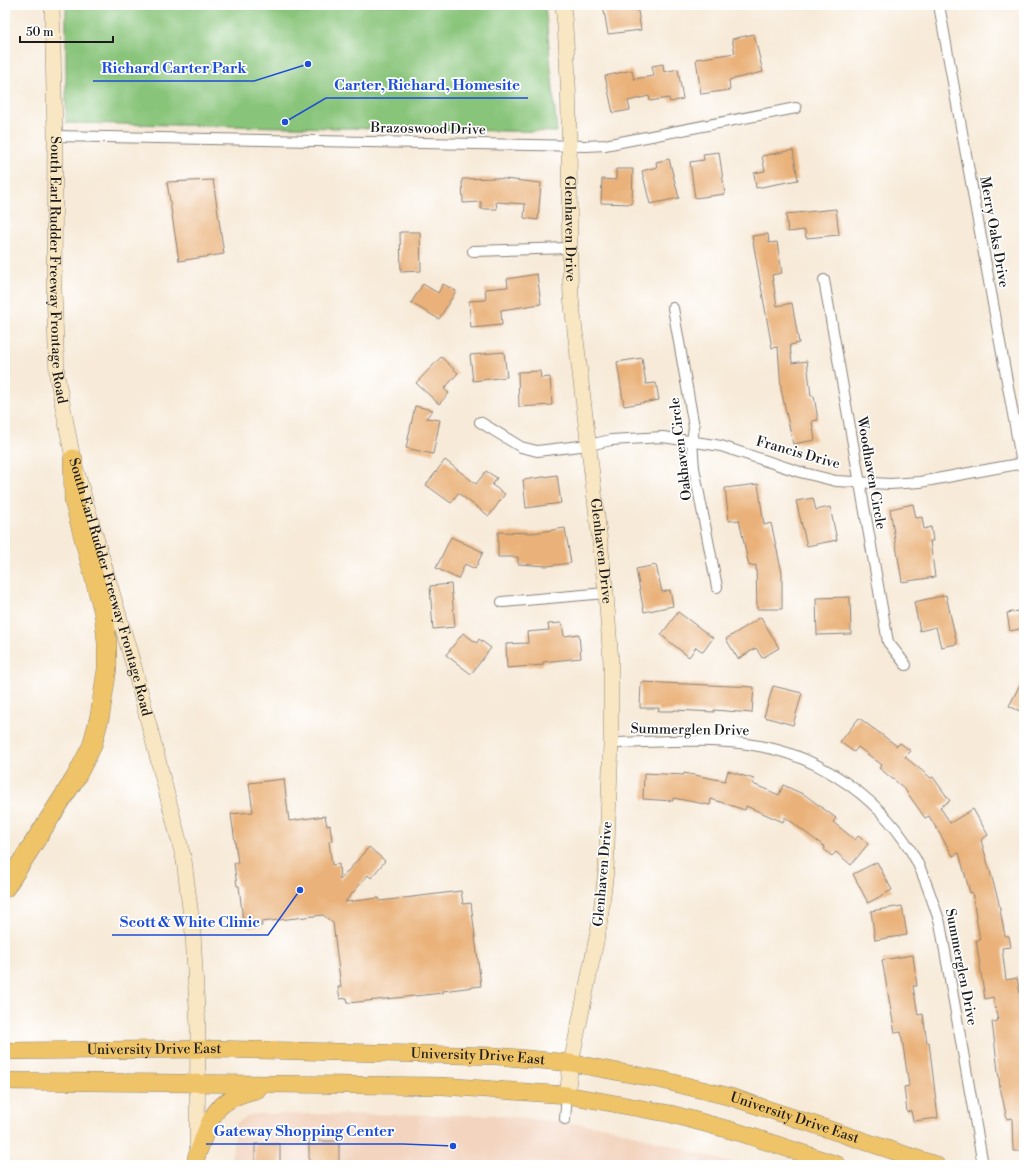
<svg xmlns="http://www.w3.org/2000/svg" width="1029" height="1170" font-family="'Libre Bodoni',serif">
<rect width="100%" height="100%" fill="#fff"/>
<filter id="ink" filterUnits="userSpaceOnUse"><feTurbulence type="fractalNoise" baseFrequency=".025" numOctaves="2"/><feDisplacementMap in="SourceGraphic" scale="8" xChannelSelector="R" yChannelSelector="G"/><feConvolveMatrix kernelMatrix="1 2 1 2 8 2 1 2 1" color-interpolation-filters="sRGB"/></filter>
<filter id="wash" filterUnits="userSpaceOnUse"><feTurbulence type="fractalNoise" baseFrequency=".012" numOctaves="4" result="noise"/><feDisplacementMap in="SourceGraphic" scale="16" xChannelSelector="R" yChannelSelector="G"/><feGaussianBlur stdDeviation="0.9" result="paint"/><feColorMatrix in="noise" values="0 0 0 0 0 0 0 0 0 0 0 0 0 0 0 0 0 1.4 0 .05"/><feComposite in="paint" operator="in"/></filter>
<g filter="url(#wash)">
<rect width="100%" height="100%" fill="#f7ead8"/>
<!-- built -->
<path fill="#f3d4bf" d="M252 1114 493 1115 608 1127 739 1165H231L235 1124Z"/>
<!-- green -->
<path fill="#88c479" stroke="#52704a" d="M66 5H545L557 132 66 123Z"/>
<g id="blocks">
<!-- building -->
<g fill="#eab27a">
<path d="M603 5H637L641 30 608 34Z"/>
<path d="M754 34 763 72 729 80 730 90 701 94 696 59 735 53 732 39Z"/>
<path d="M663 64 664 72 678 69 683 99 670 102 669 98 650 101 649 96 628 101 630 110 613 113 605 76 632 70 634 79 654 76 652 66Z"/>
<path d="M793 150 798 180 756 188 754 173 765 171 762 156Z"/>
<path d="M719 152 725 194 695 198 690 162 704 160 703 154Z"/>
<path d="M669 159 679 198 650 204 642 171 657 167 656 162Z"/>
<path d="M616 169H633L632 204 601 203 602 179 616 180Z"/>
<path d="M495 178 541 183 538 220 524 218 525 204 496 202 497 209H481V202L463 203 462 179Z"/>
<path d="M213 180 224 254 179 261 167 182Z"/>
<path d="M836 209 839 235 806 238 805 230 788 232 786 214Z"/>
<path d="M400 232H420L421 271 401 272Z"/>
<path d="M768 234 769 243 777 242 782 273 772 275 777 306 792 303 799 343 790 345 792 363 807 361 811 396H814L818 420 812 421 815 440 793 444 781 389 778 347 772 348 752 236Z"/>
<path d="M537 274 541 304 501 310 502 325 471 328 469 301 486 300 485 289 508 287 507 279Z"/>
<path d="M423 284 438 293 443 284 456 291 439 319 411 303Z"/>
<path d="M504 352 507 377 473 381 470 355Z"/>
<path d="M441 357 458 373 444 389 449 393 439 404 416 383Z"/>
<path d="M642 358 646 384 656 383 659 400 624 406 617 362Z"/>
<path d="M540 371 541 378 550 377 552 405 519 407 518 372Z"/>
<path d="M415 406 433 410 426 418 440 420 433 454 406 448Z"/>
<path d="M445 460 476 484 486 471 497 478 492 485 505 494 489 516 458 493 451 503 426 485Z"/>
<path d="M557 475 561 503 526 508 523 480Z"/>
<path d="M758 484 764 525 771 523 782 573V609H757L756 565 749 566 739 520 729 521 725 488Z"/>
<path d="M813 498 816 510 830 507 837 540 807 546 796 501Z"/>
<path d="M913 504 916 518 922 517 924 529 931 527 933 541H930L935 577 902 582 890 509Z"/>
<path d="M565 528 571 563 547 566 518 564V557H498V532L533 533Z"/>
<path d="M451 537 483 552 475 569 465 564 458 579 436 568Z"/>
<path d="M656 565 662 592 670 590 673 606 644 612 636 569Z"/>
<path d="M451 584 455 627 433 629 430 586Z"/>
<path d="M946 595 957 644 941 647 936 627 920 631 914 602Z"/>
<path d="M850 597 851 634 817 635 816 598Z"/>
<path d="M1024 610V628L1010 631 1007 613Z"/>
<path d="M678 612 713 638 703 652 696 647 689 657 661 635Z"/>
<path d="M761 617 779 648 762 658 756 648 738 659 726 639Z"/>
<path d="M562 623 564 636 579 634 581 658 543 662V665L507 668 506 644 528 643 527 632 549 630 548 624Z"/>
<path d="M463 633 477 643 479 639 491 648 471 674 446 655Z"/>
<path d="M1024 677V713L1009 706Z"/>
<path d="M641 682 754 687 752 713 714 710V712L674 710V711H658L659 708H640Z"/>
<path d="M773 686 802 693 793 725 764 717Z"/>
<path d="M859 718 897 746 900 743 911 751 905 757 931 778 933 777 950 801 940 807 950 823 973 809 988 835 981 840 998 899 1005 936H1009L1011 947 1002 948 1006 980 1017 978 1023 1008H1020L1024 1034V1151H1013L1012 1118 1007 1119 1000 1087 992 1022 998 1021 993 997 985 999 976 940H980L972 892 970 893 959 853 953 856 929 816 925 818 904 788 879 768 882 765 858 747 854 752 840 742Z"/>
<path d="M728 771 754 779 753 784 779 795 783 785 805 795 836 818 833 822 855 840 858 836 868 844 851 865 836 852 832 856 824 849 825 847 785 817 783 822 746 806 745 810 711 799 710 805 673 798V801L643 799 644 773 684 775V773L725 781Z"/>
<path d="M284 779 289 821 325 816 327 826 330 825 332 841 329 842 332 865 339 864 340 880 369 847 385 861 371 878 368 875 345 902 379 898 380 901 461 891 463 904 471 903 481 986 443 991V993L348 1003 347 998 340 999 338 987H341L333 923 323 915 261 922 262 926 248 928V920L243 921 239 886H237L234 863H238L231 814 253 812 249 783Z"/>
<path d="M877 862 892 890 868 903 853 874Z"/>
<path d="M902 906 907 935 875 940 871 911Z"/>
<path d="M913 955 917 986H913L918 1015 923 1014 927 1043 929 1042 938 1118 913 1121 911 1111 907 1112 904 1087 909 1086 901 1032 895 1033 882 960Z"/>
<rect x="309" y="1141" width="30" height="24"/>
<rect x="255" y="1144" width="25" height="21"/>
</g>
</g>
</g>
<g filter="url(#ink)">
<use href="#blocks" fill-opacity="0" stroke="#8a837a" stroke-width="1"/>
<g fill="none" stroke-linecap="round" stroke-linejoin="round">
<!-- street casing -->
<g stroke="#8a837a" stroke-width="12">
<g id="street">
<path d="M939 5 1022 464"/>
<path d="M55 136 586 146 605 145 796 108"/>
<path d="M473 251 569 248"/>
<path d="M824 280 888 642 906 665"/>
<path d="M673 308 694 427 692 441 694 468 717 587"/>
<path d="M480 422 521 447 537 451 589 445 611 440 663 437 721 446 800 472 836 481 890 484 920 482 1024 463"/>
<path d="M502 602 606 593"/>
<path d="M611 743C660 742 711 737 759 746 823 757 886 803 916 860 926 880 933 902 940 923L983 1165"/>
<path d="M565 1119 567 1095"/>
</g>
</g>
<!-- secondary casing -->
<g stroke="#8a837a" stroke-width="16">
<g id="secondary">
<path id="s1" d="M52 5 55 136 54 289 57 376 73 459 134 667 184 860 193 933 198 1028 197 1151"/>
<path id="s2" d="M563 5C573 102 567 199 571 297L606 593 611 663V743L606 871 599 927 571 1063 567 1095"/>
</g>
</g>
<!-- primary casing -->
<g stroke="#8a837a" stroke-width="18">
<g id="primary">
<path id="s3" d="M5 1051 215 1049 496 1056 571 1063 662 1080 731 1097 936 1165"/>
<path d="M5 1081 443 1086 567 1095 671 1114 741 1133 838 1165"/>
<path d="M196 1158C211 1119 211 1100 257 1090"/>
</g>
</g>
<!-- highway casing -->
<g stroke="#8a837a" stroke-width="20">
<path id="highway" d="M5 888 76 777 92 746 100 715 107 669V643L104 614 74 501 73 459"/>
</g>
<!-- street -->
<use href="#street" stroke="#fff" stroke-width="10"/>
<!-- secondary -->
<use href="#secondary" stroke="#f9e7c3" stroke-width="15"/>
<!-- primary -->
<use href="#primary" stroke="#efc469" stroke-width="17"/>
<!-- highway -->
<use href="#highway" stroke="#efc469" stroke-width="19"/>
</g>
</g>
<g text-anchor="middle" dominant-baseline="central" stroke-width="3.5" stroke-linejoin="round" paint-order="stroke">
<!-- street labels -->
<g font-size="14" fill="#1c1c1c" stroke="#fff">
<text transform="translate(428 129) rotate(1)">Brazoswood Drive</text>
<text stroke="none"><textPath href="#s2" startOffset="224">Glenhaven Drive</textPath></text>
<text transform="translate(994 232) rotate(80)">Merry Oaks Drive</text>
<text stroke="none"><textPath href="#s1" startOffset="265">South Earl Rudder Freeway Frontage Road</textPath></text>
<text transform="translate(681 449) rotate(-97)">Oakhaven Circle</text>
<text transform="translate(798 453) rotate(16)">Francis Drive</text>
<text transform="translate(871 473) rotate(80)">Woodhaven Circle</text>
<text stroke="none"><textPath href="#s2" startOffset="548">Glenhaven Drive</textPath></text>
<text stroke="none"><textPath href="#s1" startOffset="589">South Earl Rudder Freeway Frontage Road</textPath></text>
<text transform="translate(690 730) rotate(1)">Summerglen Drive</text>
<text transform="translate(603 874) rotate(-85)">Glenhaven Drive</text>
<text transform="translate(961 967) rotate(79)">Summerglen Drive</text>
<text stroke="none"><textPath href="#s3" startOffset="149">University Drive East</textPath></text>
<text stroke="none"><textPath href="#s3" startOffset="473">University Drive East</textPath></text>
<text stroke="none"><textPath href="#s3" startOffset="797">University Drive East</textPath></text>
</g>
</g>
<!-- callouts -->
<path fill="none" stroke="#1d4ed8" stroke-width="1.5" d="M308 64L254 81H93M285 122L326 98H528M300 890L268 935H112M453 1146L403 1144H206"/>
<g fill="#1d4ed8" stroke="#fff" stroke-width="1.5">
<circle cx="308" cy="64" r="4"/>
<circle cx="285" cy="122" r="4"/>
<circle cx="300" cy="890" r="4"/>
<circle cx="453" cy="1146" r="4"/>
</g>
<g font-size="15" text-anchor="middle" font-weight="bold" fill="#1d4ed8" stroke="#fff" stroke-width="3.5" stroke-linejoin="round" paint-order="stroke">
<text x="174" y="73">Richard Carter Park</text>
<text x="427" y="90">Carter, Richard, Homesite</text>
<text x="190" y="927">Scott &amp; White Clinic</text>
<text x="304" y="1136">Gateway Shopping Center</text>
</g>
<!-- margin -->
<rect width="1029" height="1170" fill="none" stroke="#fff" stroke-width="20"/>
<!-- scale -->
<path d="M20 36v6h93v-6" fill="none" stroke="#1c1c1c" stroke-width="2"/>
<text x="26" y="36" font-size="12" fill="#1c1c1c" stroke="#ffffff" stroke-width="3" paint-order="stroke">50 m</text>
</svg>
